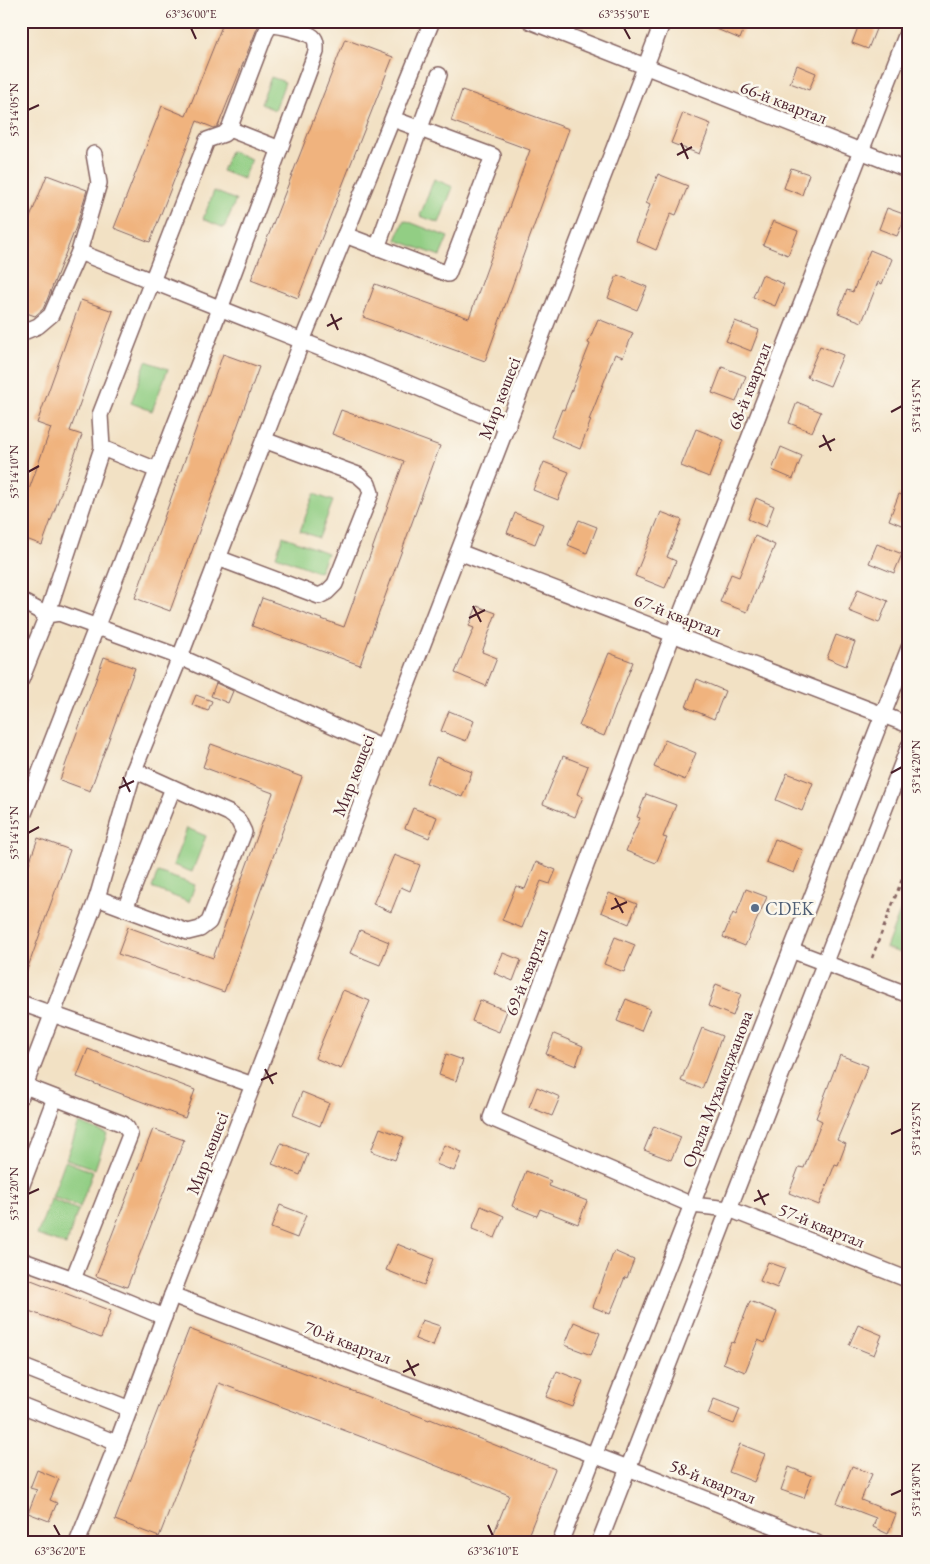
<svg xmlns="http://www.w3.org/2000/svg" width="930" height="1564" font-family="'EB Garamond',serif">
<rect width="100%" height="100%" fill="#fbf7ec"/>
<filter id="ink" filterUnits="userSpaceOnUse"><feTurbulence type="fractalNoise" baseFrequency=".02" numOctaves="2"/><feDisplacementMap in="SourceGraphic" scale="10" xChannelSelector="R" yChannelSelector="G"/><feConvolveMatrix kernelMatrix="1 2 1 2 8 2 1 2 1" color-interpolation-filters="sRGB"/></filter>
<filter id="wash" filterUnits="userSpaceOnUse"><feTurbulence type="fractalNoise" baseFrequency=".0096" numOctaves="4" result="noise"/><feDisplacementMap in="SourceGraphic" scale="20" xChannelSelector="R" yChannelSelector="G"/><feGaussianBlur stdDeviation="1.12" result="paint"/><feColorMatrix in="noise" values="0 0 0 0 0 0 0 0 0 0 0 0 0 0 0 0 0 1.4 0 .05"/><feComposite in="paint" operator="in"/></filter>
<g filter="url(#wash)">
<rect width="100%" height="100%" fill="#f2e1c4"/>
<!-- green -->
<g fill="#92ce84" stroke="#6e7658">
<path d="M271 77 285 82 275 110 261 104Z"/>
<path d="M230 151 251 159 243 179 222 171Z"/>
<path d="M434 179 453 187 439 223 420 216Z"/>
<path d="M214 191 236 200 224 228 203 219Z"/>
<path d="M404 220 448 237 440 256 396 240Z"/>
<path d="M146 361 168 369 152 411 131 403Z"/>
<path d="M314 494 333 501 319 538 300 531Z"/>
<path d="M283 536 327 553 319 572 276 556Z"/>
<path d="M187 828 206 836 192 872 173 865Z"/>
<path d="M158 872 195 885 189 902 152 888Z"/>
<path d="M908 890H909V956L886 948Z"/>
<path d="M79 1123 107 1134 95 1169 66 1159Z"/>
<path d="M65 1161 93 1172 80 1207 52 1197Z"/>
<path d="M51 1199 78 1210 66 1245 37 1235Z"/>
</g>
<g id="blocks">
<!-- building -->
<g fill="#f0b37e">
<path d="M224 21H260L218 126 214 128 197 121 150 242 114 228 162 106 186 116Z"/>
<path d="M698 21H747L740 39Z"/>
<path d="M860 22 876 29 868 49 852 43Z"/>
<path d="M345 39 393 57 298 298 251 280Z"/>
<path d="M797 65 816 73 809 90 790 83Z"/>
<path d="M462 90 569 129 485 361 363 317 375 284 469 318 530 150 451 121Z"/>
<path d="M683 113 711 124 699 154 671 143Z"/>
<path d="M791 168 809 174 802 195 784 188Z"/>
<path d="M658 174 688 186 676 215 671 213 656 250 636 241 650 205 646 203Z"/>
<path d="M47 175 87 190 76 227 47 300 43 309 35 316 21 311V240Z"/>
<path d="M887 208 906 215 897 236 879 229Z"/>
<path d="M773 221 798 231 788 255 763 245Z"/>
<path d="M870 250 892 259 882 284 878 282 862 322 838 313 847 290 853 292Z"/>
<path d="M617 275 647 287 637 310 608 298Z"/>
<path d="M762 275 784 284 775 306 753 297Z"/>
<path d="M81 300 113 311 70 431 82 435 42 545 21 537V512L51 428 37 423Z"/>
<path d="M598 319 633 333 623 357 615 354 589 420H591L580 449 551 437 562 409 564 410 590 344 588 343Z"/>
<path d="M735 321 759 330 751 351 726 341Z"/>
<path d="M820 346 843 355 830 386 807 377Z"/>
<path d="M223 354 259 367 170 611 135 598Z"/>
<path d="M722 367 746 376 736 402 712 393Z"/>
<path d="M797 402 821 412 812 432 789 423Z"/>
<path d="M341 410 440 446 360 665 252 626 262 598 344 627 404 461 332 434Z"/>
<path d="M696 429 724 440 709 477 681 466Z"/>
<path d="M781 447 802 456 793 479 772 470Z"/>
<path d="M544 462 569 472 558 500 533 490Z"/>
<path d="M899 494 909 498V528L889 520Z"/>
<path d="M756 498 774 506 766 527 748 519Z"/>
<path d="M661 512 682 520 667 557 676 561 665 588 635 576Z"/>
<path d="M515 513 543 524 535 544 507 533Z"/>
<path d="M579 520 597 527 587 553 568 545Z"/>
<path d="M755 536 775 545 747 612 720 602 731 574 739 577Z"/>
<path d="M877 544 902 554 894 573 869 563Z"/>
<path d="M858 589 888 601 879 623 849 611Z"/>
<path d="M477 606 496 613 482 652 497 658 486 686 455 673 474 628 469 626Z"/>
<path d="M836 635 855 642 846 666 827 658Z"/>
<path d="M609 653 633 662 604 736 579 726Z"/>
<path d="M104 657 135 668 90 791 60 780Z"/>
<path d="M697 679 725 691 714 719 686 707Z"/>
<path d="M216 683 233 691 228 703 211 696Z"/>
<path d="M196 695 212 701 208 711 192 705Z"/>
<path d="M449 711 474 721 466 741 441 731Z"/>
<path d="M665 740 696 753 685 780 654 767Z"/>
<path d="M211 744 302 777 224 992 118 954 128 927 213 958 273 793 203 767Z"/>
<path d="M563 756 588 766 577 794 583 797 575 817 543 804Z"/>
<path d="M436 757 472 772 462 797 426 783Z"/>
<path d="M787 773 813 783 802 811 776 800Z"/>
<path d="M646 794 676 805 663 837 667 838 656 863 626 851 640 818 637 817Z"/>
<path d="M413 808 437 817 429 838 405 828Z"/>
<path d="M38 838 70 850 23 981H21V886Z"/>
<path d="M775 839 803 850 794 873 766 862Z"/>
<path d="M394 855 420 865 410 891 401 887 391 912 373 904Z"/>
<path d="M536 862 556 870 550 884 541 881 522 928 502 920 516 886 525 889Z"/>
<path d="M746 889 767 897 745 946 723 937 733 913 736 915Z"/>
<path d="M609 893 637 904 629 924 601 912Z"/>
<path d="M360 930 389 942 380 965 350 953Z"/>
<path d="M615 937 635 945 624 972 604 964Z"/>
<path d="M503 953 521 960 513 981 494 973Z"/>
<path d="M716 984 741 994 733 1016 708 1006Z"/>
<path d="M343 990 370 1001 341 1069 315 1058Z"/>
<path d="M626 999 650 1009 641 1031 617 1021Z"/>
<path d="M480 1000 507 1011 499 1032 472 1021Z"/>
<path d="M702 1028 722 1036 702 1089 681 1081Z"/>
<path d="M554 1034 583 1046 576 1066 546 1054Z"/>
<path d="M88 1049 195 1090 185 1118 77 1077Z"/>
<path d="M446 1054 463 1060 456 1081 439 1075Z"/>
<path d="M840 1055 868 1066 837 1140 846 1144 838 1165 835 1164 819 1205 789 1193 799 1167 804 1168 822 1121 816 1118Z"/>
<path d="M537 1087 560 1097 552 1116 529 1107Z"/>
<path d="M302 1092 329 1103 320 1126 293 1115Z"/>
<path d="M654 1126 681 1137 671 1160 644 1150Z"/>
<path d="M380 1128 404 1137 395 1160 371 1151Z"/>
<path d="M153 1129 184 1140 127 1287 96 1276Z"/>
<path d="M281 1143 308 1154 300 1175 272 1164Z"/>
<path d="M444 1145 462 1152 454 1171 436 1164Z"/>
<path d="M526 1171 551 1181 549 1186 587 1201 578 1224 540 1209 537 1216 512 1206Z"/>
<path d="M280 1205 306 1215 297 1238 271 1228Z"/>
<path d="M481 1206 504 1216 495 1238 472 1229Z"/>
<path d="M397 1244 434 1259 424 1285 386 1270Z"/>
<path d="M614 1251 634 1260 627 1278 625 1277 610 1314 593 1307Z"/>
<path d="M768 1262 785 1268 777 1288 760 1281Z"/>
<path d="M21 1276 111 1311 101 1338 21 1308Z"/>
<path d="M750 1301 777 1312 765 1343 758 1340 745 1372 723 1363 731 1342 734 1343Z"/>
<path d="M422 1320 440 1326 433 1346 415 1339Z"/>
<path d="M574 1322 600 1333 591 1355 565 1345Z"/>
<path d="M858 1325 882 1335 874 1355 849 1345Z"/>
<path d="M189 1329 429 1420 430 1419 555 1469 525 1543H490L509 1495 407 1454 219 1383 159 1537 115 1520Z"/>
<path d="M557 1371 583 1381 573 1407 546 1397Z"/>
<path d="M714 1399 740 1409 734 1424 708 1414Z"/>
<path d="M740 1444 765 1454 754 1482 729 1472Z"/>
<path d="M852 1466 872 1474 861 1500 896 1514 888 1534 873 1527 876 1518 837 1503Z"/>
<path d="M789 1467 812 1476 804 1498 781 1490Z"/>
<path d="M37 1470 59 1479 50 1500 57 1503 49 1521 28 1513 37 1490 30 1488Z"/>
</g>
</g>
</g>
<g filter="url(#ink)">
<use href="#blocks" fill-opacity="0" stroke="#856361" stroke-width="1"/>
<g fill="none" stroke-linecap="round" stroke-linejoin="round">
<!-- minor casing -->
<g stroke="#856361" stroke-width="18">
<g id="minor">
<path d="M530 21 909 170"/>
<path d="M909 28 673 634 491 1118 692 1205 729 1209 909 1280"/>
<path d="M229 129 280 149"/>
<path d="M94 154 99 183 79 252 400 380 508 426"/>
<path d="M345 235 448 274 493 156 393 119"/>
<path d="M377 248 439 75"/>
<path d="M21 333 38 326 51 315 79 252"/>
<path d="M102 448 157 470"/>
<path d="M459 552 909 725"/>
<path d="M218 558 319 596 327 592 335 584 371 493 368 484 358 475 264 440"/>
<path d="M21 601 47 615 102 448 100 415 207 140 224 134 229 129 265 34 270 25C279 25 306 31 313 37 317 41 316 47 316 52L220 309 21 821"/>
<path d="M21 680 47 615 59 613 180 657 383 748"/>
<path d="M97 898 188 932 200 929 209 922 244 832 238 820 229 813 134 770"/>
<path d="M125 909 173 788"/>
<path d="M791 950 909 995"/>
<path d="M21 1003 253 1085"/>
<path d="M25 1086 123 1124 127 1128 130 1135 73 1279"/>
<path d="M21 1096 97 898 134 770 180 657 302 341 432 21"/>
<path d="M21 1187 55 1098"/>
<path d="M21 1260 73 1279 164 1317"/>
<path d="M172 1295 628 1468 817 1543"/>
<path d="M21 1366 130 1409"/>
<path d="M21 1405 117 1443"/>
<path d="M77 1543 117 1443 172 1295 663 21"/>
<path d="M560 1543 909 648"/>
<path d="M599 1543 909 746"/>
</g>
</g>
<!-- path -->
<path stroke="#856361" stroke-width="2.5" stroke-dasharray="4 4" stroke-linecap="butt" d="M872 958 909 861"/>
<!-- minor -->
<use href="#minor" stroke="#fff" stroke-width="15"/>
</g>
</g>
<!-- ticks -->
<path fill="none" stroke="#4a1f2b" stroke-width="2" d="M191 28 196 39M624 28 630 39M28 110 39 105M681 143 688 159M677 155 692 147M331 314 338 330M327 326 342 318M891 412 902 406M823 435 831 451M819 447 835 439M28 472 39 466M473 606 481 622M469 618 485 610M891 773 902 767M123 777 130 792M119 788 134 781M28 833 39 827M615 898 623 913M611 909 627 902M265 1069 273 1084M261 1080 277 1073M891 1134 902 1129M758 1190 765 1205M28 1194 39 1189M754 1201 769 1194M407 1360 415 1376M403 1372 419 1364M891 1495 902 1490M54 1525 60 1536M488 1525 493 1536"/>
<!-- markers -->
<circle fill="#5c6f8a" stroke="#fbf7ec" stroke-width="2" cx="755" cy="908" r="5"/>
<g text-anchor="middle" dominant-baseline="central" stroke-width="5" stroke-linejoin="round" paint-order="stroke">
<!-- street labels -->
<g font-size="18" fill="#4a1f2b" stroke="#fbf7ec">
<text transform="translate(784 102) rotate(21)">66-й квартал</text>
<text transform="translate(749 386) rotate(-69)">68-й квартал</text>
<text transform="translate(499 398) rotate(-69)">Мир көшесі</text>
<text transform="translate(678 615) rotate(21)">67-й квартал</text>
<text transform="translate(353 775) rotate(-69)">Мир көшесі</text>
<text transform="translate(526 972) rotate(-69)">69-й квартал</text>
<text transform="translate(717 1089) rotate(-69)">Орала Мухамеджанова</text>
<text transform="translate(207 1153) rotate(-69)">Мир көшесі</text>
<text transform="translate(822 1225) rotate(22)">57-й квартал</text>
<text transform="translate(348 1342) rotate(21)">70-й квартал</text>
<text transform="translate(713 1481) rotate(22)">58-й квартал</text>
</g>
<!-- service labels -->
<g font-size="18" fill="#4e5e75" stroke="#fbf7ec" text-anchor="start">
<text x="765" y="908">CDEK</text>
</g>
</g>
<!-- margin -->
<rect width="930" height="1564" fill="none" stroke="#fbf7ec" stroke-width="55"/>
<rect x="28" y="28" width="874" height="1508" fill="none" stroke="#4a1f2b" stroke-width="2"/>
<g font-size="12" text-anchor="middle" fill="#4a1f2b">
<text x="191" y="18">63°36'00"E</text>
<text x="624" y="18">63°35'50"E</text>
<text transform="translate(14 110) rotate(-90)" y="4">53°14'05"N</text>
<text transform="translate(916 406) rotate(-90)" y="4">53°14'15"N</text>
<text transform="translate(14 472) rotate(-90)" y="4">53°14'10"N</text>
<text transform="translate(916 767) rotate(-90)" y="4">53°14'20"N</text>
<text transform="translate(14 833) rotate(-90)" y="4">53°14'15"N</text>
<text transform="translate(916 1129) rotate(-90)" y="4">53°14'25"N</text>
<text transform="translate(14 1194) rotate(-90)" y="4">53°14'20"N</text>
<text transform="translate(916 1490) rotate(-90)" y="4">53°14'30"N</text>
<text x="60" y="1555">63°36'20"E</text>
<text x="493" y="1555">63°36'10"E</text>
</g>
</svg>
